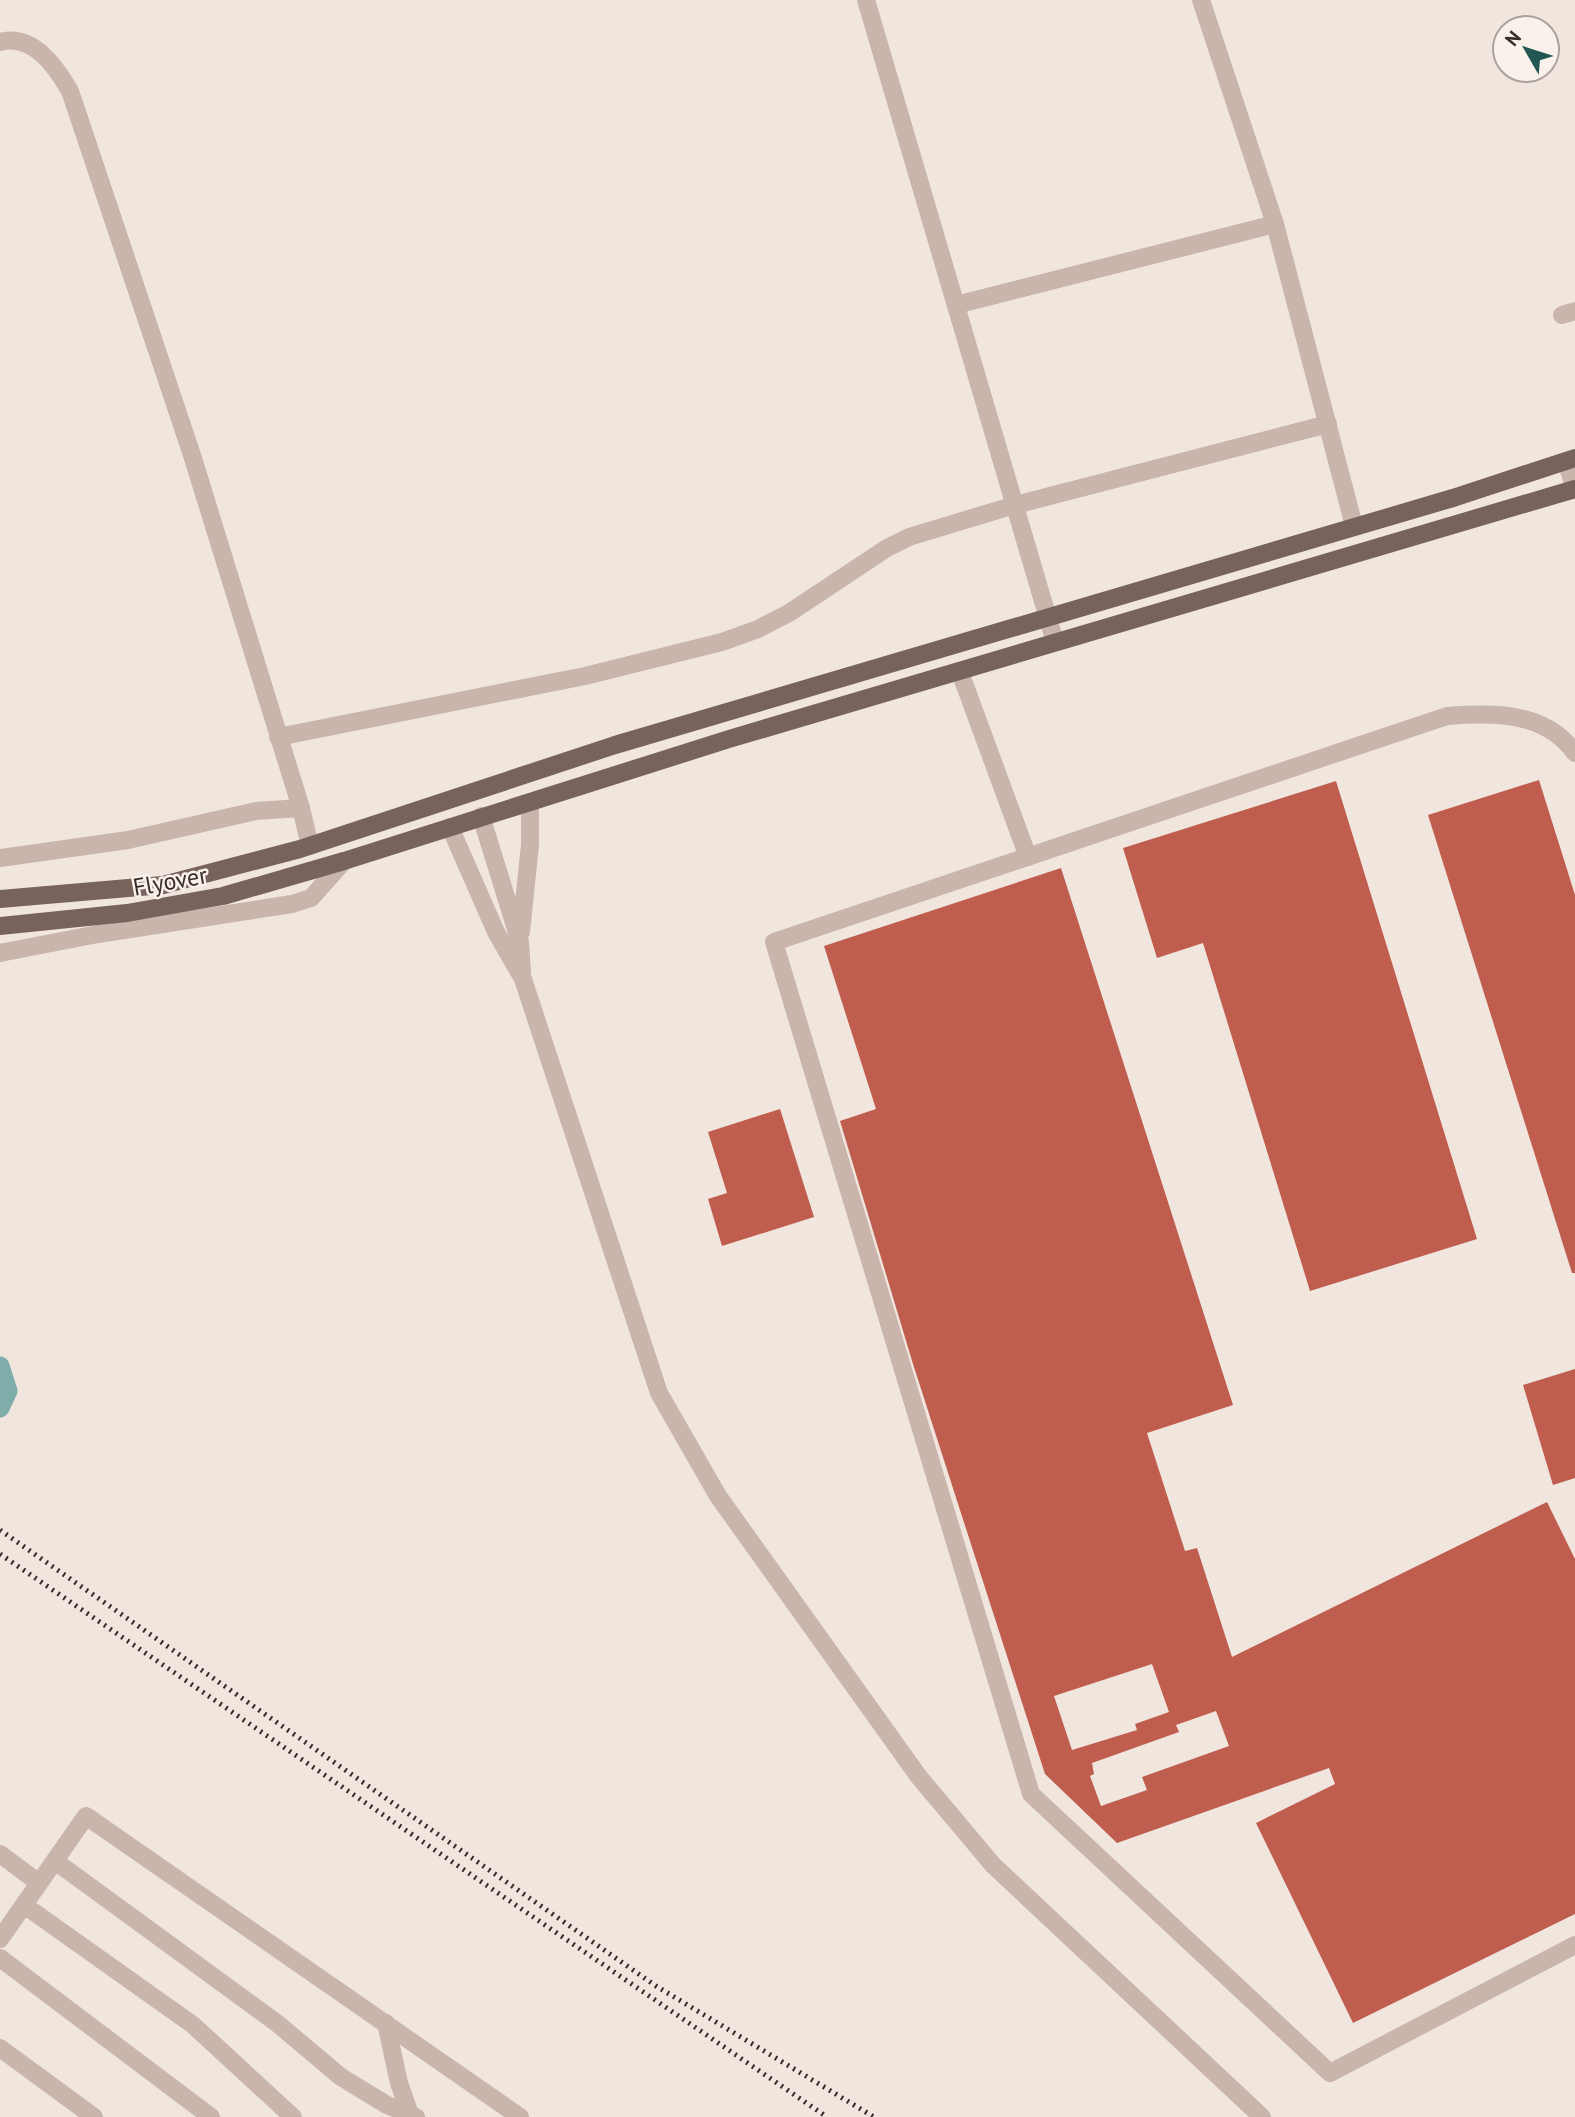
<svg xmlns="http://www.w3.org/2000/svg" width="1575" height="2117" font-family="'PT Sans',sans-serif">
<rect width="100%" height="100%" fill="#f1e6de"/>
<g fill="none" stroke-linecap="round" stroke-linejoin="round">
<!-- canal -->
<path stroke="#7fada9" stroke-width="19" d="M0 1366 8 1391 0 1408"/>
</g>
<!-- building -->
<g fill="#bf5d4f" fill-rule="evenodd">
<path d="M1539 780 1575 895V1273H1572L1428 815Z"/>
<path d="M1336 781 1477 1239 1310 1291 1203 943 1157 958 1123 848Z"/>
<path d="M1061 868 1233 1405 1147 1433 1185 1551 1197 1548 1232 1657 1547 1502 1575 1559V1914L1353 2023 1256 1823 1335 1784 1329 1768 1117 1843 1045 1774 913 1364 840 1121 876 1109 824 946ZM1152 1664 1169 1712 1135 1724 1137 1730 1072 1750 1054 1696ZM1216 1711 1229 1746 1142 1777 1147 1790 1101 1806 1090 1776 1094 1774 1092 1763 1179 1732 1176 1725Z"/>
<path d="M780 1109 814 1217 722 1246 708 1199 727 1193 708 1132Z"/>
<path d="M1575 1369V1478L1553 1485 1523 1385Z"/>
</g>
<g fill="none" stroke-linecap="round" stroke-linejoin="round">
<!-- minor -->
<g stroke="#c9b5ab" stroke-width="18">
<path d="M866 0 1055 642"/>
<path d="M1201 0 1275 224 1354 526"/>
<path d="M0 42C33 33 56 67 70 91L192 455 301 808"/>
<path d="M956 305 1275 224"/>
<path d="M1562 315 1575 311"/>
<path d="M1566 461 1575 489"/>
<path d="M960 672 1028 857"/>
<path d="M278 737 585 676 722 642 758 629 789 613 887 548 909 537 1015 505 1328 424"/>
<path d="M1575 753C1545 711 1494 713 1447 716L774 942 1031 1794 1330 2073 1575 1945"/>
<path d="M481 816 520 942 522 972"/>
<path d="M450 827 496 932 523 979 659 1393 718 1496 919 1777 993 1865 1262 2117"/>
<path d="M0 858 128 840 256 811 301 808 310 846"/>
<path d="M521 932 530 845V803"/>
<path d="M0 953 98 934 292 904 311 898 344 861"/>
<path d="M0 1854 39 1883"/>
<path d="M55 1861 278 2024 341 2077 387 2105 416 2117"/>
<path d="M24 1905 193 2025 293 2117"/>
<path d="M0 1939 86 1816 520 2117"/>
<path d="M0 1958 211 2117"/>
<path d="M386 2023 399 2083 411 2117"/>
<path d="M0 2048 94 2117"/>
</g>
<!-- major -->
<g stroke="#78625c" stroke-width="18">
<path d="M0 899 163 885 300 849 615 745 1453 498 1575 458"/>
<path d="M0 926 127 913 223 896 344 861 729 739 1575 489"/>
</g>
<!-- rail -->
<g stroke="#372c2a" stroke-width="5" stroke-dasharray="2 5" stroke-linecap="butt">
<path d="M0 1530 656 1986 874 2117"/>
<path d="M0 1554 827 2117"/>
</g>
</g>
<g text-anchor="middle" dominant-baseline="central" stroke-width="5" stroke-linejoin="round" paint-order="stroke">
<!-- street labels -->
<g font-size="24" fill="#372c2a" stroke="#f9f1ea">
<text transform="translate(170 881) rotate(-10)">Flyover</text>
</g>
</g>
<!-- north arrow -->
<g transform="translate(1526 49) rotate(309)"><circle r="33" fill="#f9f1ea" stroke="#aba29d" stroke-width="2"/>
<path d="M0-5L12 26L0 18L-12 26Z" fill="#215653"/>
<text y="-10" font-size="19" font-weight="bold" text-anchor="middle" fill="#372c2a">N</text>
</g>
</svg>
